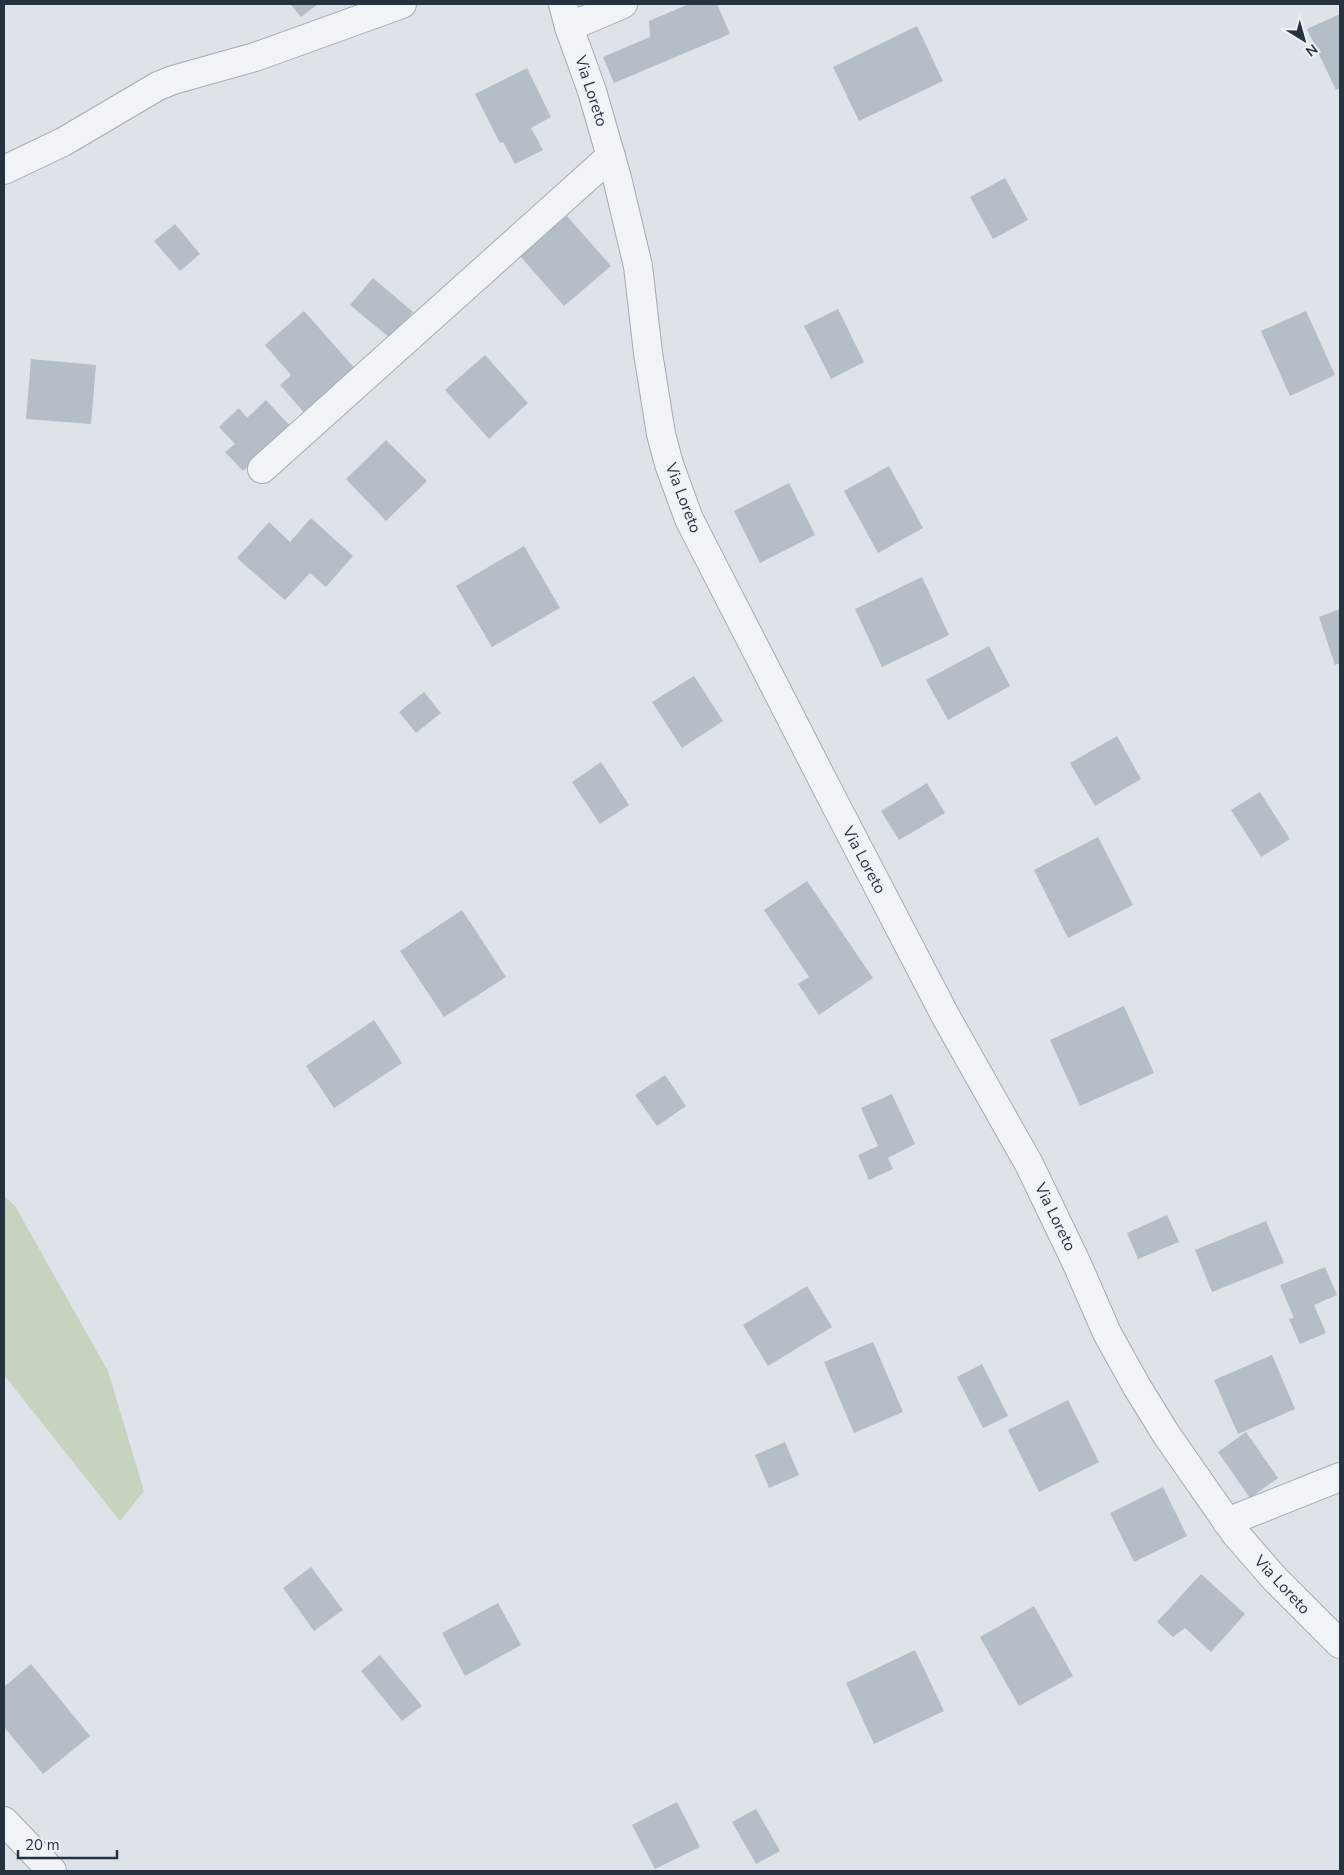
<svg xmlns="http://www.w3.org/2000/svg" width="1344" height="1875" font-family="'Nunito Sans',sans-serif">
<rect width="100%" height="100%" fill="#dee3e9"/>
<!-- green -->
<path fill="#c6d3bf" d="M4 1196 15 1206 108 1371 144 1491 120 1521 4 1375Z"/>
<!-- building -->
<g fill="#b5bdc6">
<path d="M290 4H318L301 17Z"/>
<path d="M689 4H717L730 34 614 83 603 57 650 37 649 21Z"/>
<path d="M1340 14V88L1336 90 1307 29Z"/>
<path d="M917 26 943 81 859 121 833 67Z"/>
<path d="M527 68 551 117 531 128 543 150 515 164 503 142 500 143 475 94Z"/>
<path d="M1005 178 1028 220 993 239 970 197Z"/>
<path d="M567 216 611 266 564 306 520 256Z"/>
<path d="M175 224 200 254 180 271 154 241Z"/>
<path d="M373 278 413 312 390 338 350 305Z"/>
<path d="M838 309 864 362 831 379 804 326Z"/>
<path d="M304 311 358 372 307 416 280 385 291 375 265 345Z"/>
<path d="M1306 311 1335 375 1290 396 1261 331Z"/>
<path d="M485 355 528 403 489 439 445 390Z"/>
<path d="M31 359 96 365 91 424 26 419Z"/>
<path d="M266 400 290 426 243 471 225 452 235 444 219 427 239 408 247 418Z"/>
<path d="M386 440 427 481 386 521 346 479Z"/>
<path d="M889 466 923 528 878 553 844 491Z"/>
<path d="M789 483 815 535 760 563 734 511Z"/>
<path d="M311 518 353 556 326 587 310 573 285 600 237 558 269 522 290 542Z"/>
<path d="M524 546 560 608 492 647 456 586Z"/>
<path d="M922 577 949 635 882 667 855 609Z"/>
<path d="M1340 609V663L1335 665 1319 617Z"/>
<path d="M989 646 1010 686 948 720 926 680Z"/>
<path d="M694 676 723 721 682 748 652 702Z"/>
<path d="M424 692 441 713 416 733 399 712Z"/>
<path d="M1117 736 1141 779 1095 806 1070 763Z"/>
<path d="M601 762 629 805 600 824 572 782Z"/>
<path d="M927 783 945 813 899 840 881 811Z"/>
<path d="M1260 792 1290 839 1261 857 1231 810Z"/>
<path d="M1098 837 1133 905 1068 938 1034 870Z"/>
<path d="M807 881 873 978 819 1015 798 984 809 977 764 910Z"/>
<path d="M462 910 506 977 444 1017 400 951Z"/>
<path d="M1124 1006 1154 1073 1080 1106 1050 1040Z"/>
<path d="M374 1020 402 1063 334 1108 306 1066Z"/>
<path d="M665 1075 686 1106 657 1126 635 1095Z"/>
<path d="M892 1094 915 1144 888 1158 893 1169 869 1180 858 1155 878 1146 861 1108Z"/>
<path d="M1167 1215 1179 1242 1138 1259 1127 1233Z"/>
<path d="M1266 1221 1284 1263 1212 1292 1195 1250Z"/>
<path d="M1325 1267 1337 1295 1314 1305 1326 1333 1300 1344 1289 1319 1294 1318 1280 1285Z"/>
<path d="M807 1286 832 1327 768 1366 743 1325Z"/>
<path d="M873 1342 903 1412 854 1433 824 1362Z"/>
<path d="M1272 1355 1295 1409 1238 1434 1214 1380Z"/>
<path d="M982 1364 1008 1416 983 1428 957 1377Z"/>
<path d="M1068 1400 1099 1462 1039 1492 1008 1430Z"/>
<path d="M1246 1432 1278 1478 1250 1498 1218 1452Z"/>
<path d="M785 1442 799 1475 769 1488 755 1455Z"/>
<path d="M1163 1487 1187 1536 1134 1562 1110 1513Z"/>
<path d="M311 1567 343 1610 314 1631 283 1588Z"/>
<path d="M1201 1574 1245 1614 1211 1652 1185 1628 1173 1637 1157 1622Z"/>
<path d="M498 1603 521 1645 465 1676 442 1633Z"/>
<path d="M1034 1606 1073 1676 1019 1706 980 1637Z"/>
<path d="M915 1650 944 1711 874 1744 846 1683Z"/>
<path d="M380 1655 422 1706 402 1721 361 1671Z"/>
<path d="M31 1664 90 1736 43 1774 4 1727V1687Z"/>
<path d="M677 1802 700 1847 655 1869 632 1825Z"/>
<path d="M756 1809 780 1851 756 1864 732 1822Z"/>
</g>
<g fill="none" stroke-linecap="round" stroke-linejoin="round">
<!-- minor casing -->
<g stroke="#a3aab3" stroke-width="30">
<g id="minor">
<path d="M563 4 569 27 592 91 617 178 638 266 648 353 661 434 669 464 689 519 833 800 946 1017 1029 1164 1077 1264 1107 1333 1137 1387 1166 1434 1235 1533 1275 1579 1340 1644"/>
<path d="M569 27 623 4"/>
<path d="M4 170 63 142 158 86 173 80 255 57 402 4"/>
<path d="M262 469 611 156"/>
<path d="M1227 1522 1340 1477"/>
<path d="M4 1821 52 1871"/>
</g>
</g>
<!-- minor -->
<use href="#minor" stroke="#f1f4f7" stroke-width="28"/>
</g>
<g text-anchor="middle" dominant-baseline="central" stroke-width="4" stroke-linejoin="round" paint-order="stroke">
<!-- street labels -->
<g font-size="16" fill="#273240" stroke="#eef2f6">
<text transform="translate(591 91) rotate(72)">Via Loreto</text>
<text transform="translate(683 498) rotate(69)">Via Loreto</text>
<text transform="translate(864 860) rotate(62)">Via Loreto</text>
<text transform="translate(1055 1217) rotate(64)">Via Loreto</text>
<text transform="translate(1282 1585) rotate(47)">Via Loreto</text>
</g>
</g>
<!-- border -->
<rect width="1344" height="1875" fill="none" stroke="#273240" stroke-width="10"/>
<!-- north arrow -->
<g transform="translate(1304 40) rotate(143)" stroke="#eef2f6" stroke-width="4" paint-order="stroke">
<path d="M0-4L9 19L0 12L-9 19Z" fill="#273240"/>
<text y="-8" font-size="14" font-weight="bold" text-anchor="middle" fill="#273240">N</text>
</g>
<!-- scale -->
<path d="M18 1850v8h99v-8" fill="none" stroke="#273240" stroke-width="2.5"/>
<text x="25" y="1850" font-size="15" fill="#273240" stroke="#eef2f6" stroke-width="4" paint-order="stroke">20 m</text>
</svg>
